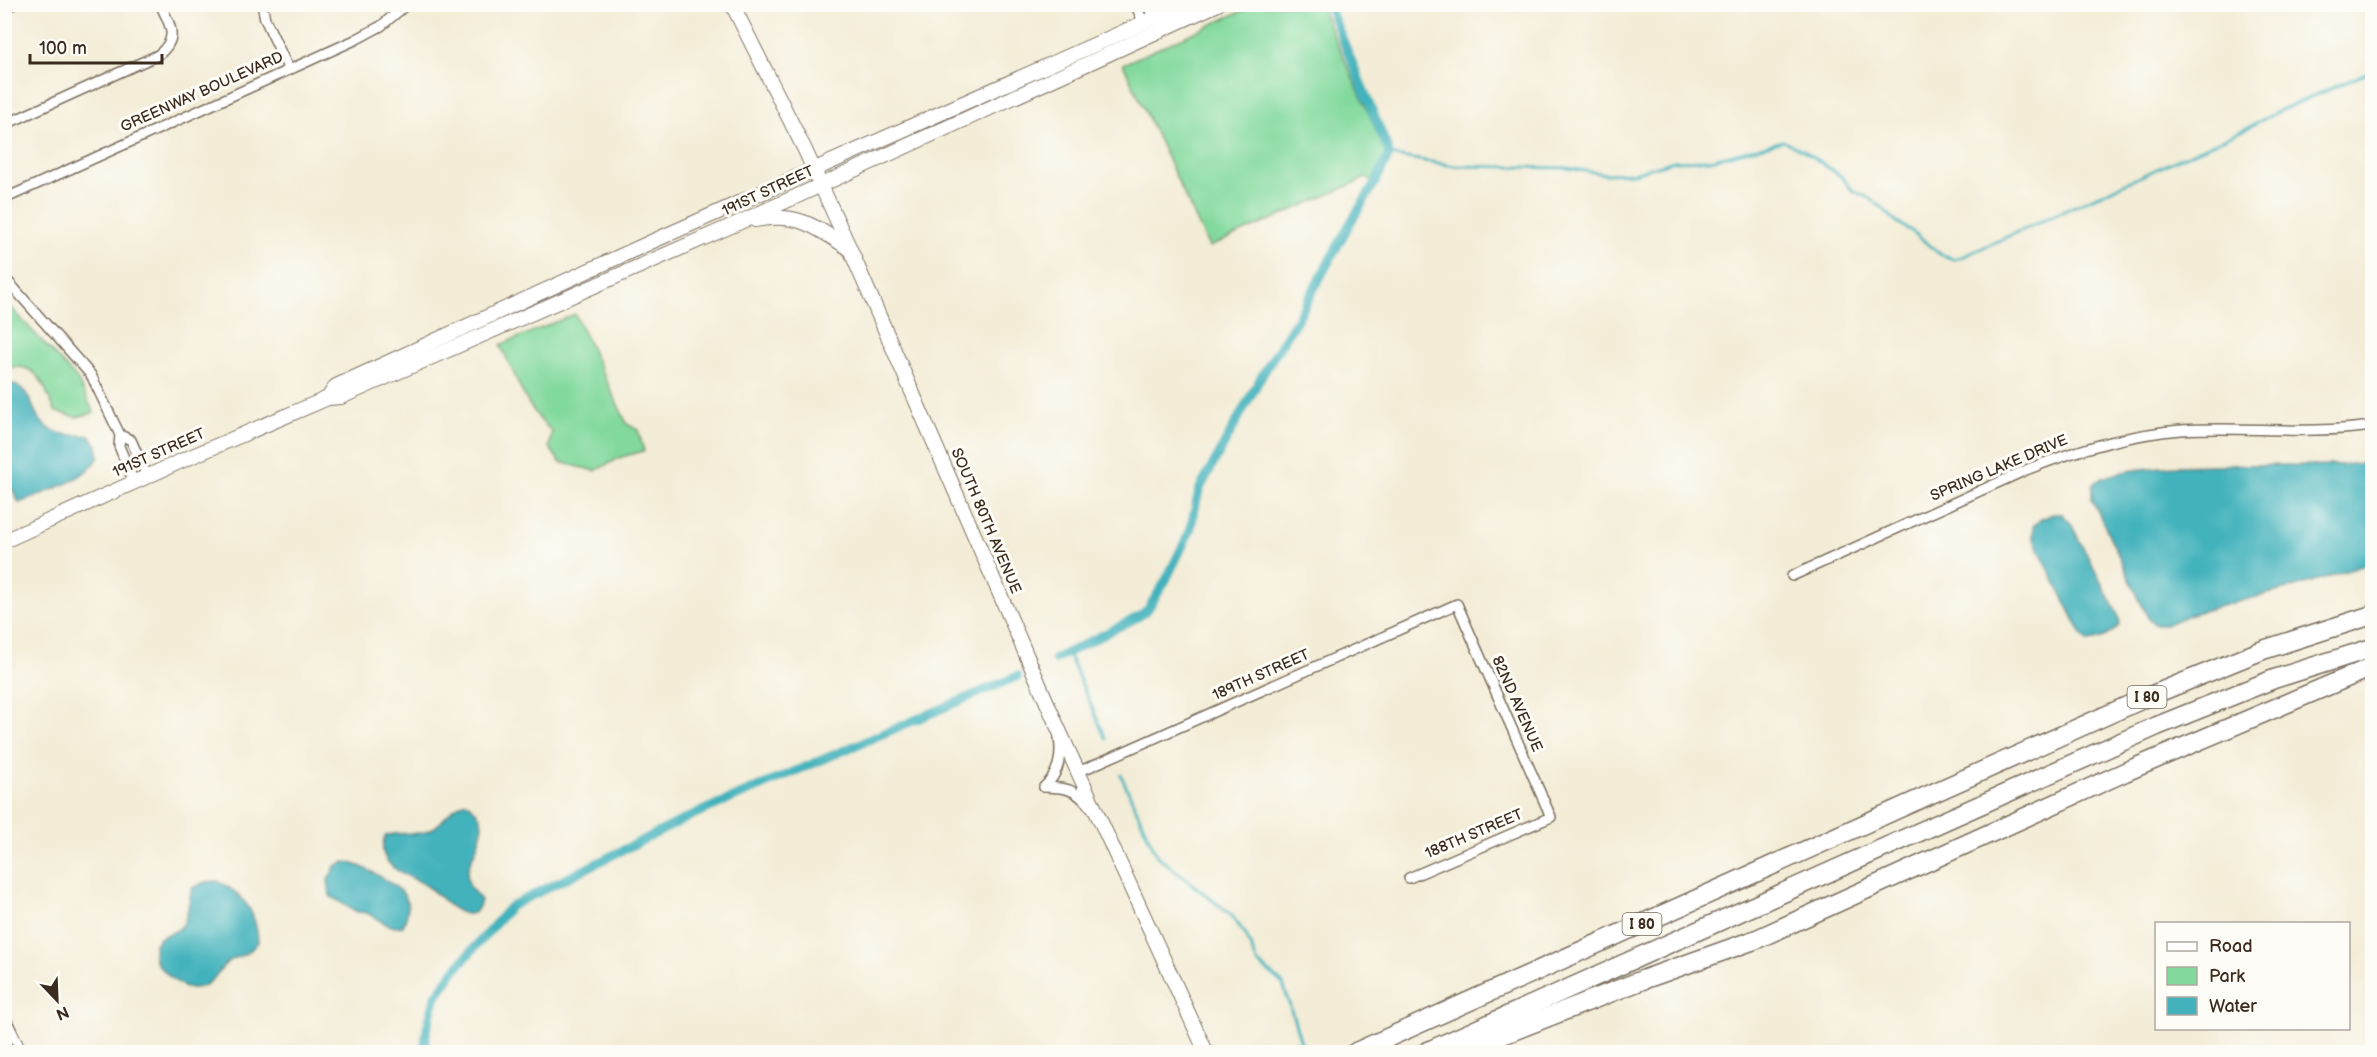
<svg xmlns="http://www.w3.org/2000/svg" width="2377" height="1057" font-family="'Balsamiq Sans',sans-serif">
<rect width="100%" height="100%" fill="#fdfcf7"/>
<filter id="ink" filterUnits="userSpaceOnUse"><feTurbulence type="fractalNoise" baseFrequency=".0167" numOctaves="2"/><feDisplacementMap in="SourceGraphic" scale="12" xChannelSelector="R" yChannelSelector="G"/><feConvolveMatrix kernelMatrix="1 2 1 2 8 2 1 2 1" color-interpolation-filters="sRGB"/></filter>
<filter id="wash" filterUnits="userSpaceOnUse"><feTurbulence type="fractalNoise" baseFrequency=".008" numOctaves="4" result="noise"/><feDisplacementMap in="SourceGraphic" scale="24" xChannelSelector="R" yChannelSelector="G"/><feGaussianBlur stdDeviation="1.35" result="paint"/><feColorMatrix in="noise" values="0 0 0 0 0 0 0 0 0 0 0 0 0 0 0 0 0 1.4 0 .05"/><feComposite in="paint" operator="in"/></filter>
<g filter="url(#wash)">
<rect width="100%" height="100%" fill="#f3ecd6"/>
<!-- green -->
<g fill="#82d99d" stroke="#5e825e" stroke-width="1.5">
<path d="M1255 5H1320L1385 150 1386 169 1378 184 1366 178 1209 247 1123 64Z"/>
<path d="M4 300 77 379 94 413 76 417 56 412C46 396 44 370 20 367 14 367 10 368 5 367Z"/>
<path d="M575 314 627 424 638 430 644 451 621 457 595 471 560 462 549 447 552 431C525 410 516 374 500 345Z"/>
</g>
<!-- water -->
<g fill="#43b2bc" stroke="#3f6e6d" stroke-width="1.5">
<path d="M5 382C39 387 26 417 52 430 64 437 77 434 90 436L97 445 99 457C82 483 47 491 19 503L5 474Z"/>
<path d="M2372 462V563L2295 587 2191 614 2165 625H2156L2149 620 2092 499V485C2121 456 2285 467 2331 465 2345 465 2359 463 2372 462Z"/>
<path d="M2053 514H2062L2070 522 2119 617 2120 624C2113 634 2099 641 2087 641L2082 635 2033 538V526L2041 519Z"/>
<path d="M466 802C506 829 458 858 469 884 471 890 477 895 481 900 479 908 476 915 466 914 450 911 437 892 424 884 412 877 396 873 388 862 381 853 382 846 385 836 400 830 414 837 428 831 445 824 446 809 466 802Z"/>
<path d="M344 862C359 863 399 884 406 898 410 907 407 917 403 926L394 927 384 923 367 913 357 912 330 896 328 880 335 866Z"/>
<path d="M217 881C244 893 257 913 258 942 245 958 242 953 228 962 222 966 218 974 213 979 196 995 180 988 166 973 160 968 154 962 154 954 153 930 175 938 183 924 188 917 189 898 192 888L205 882Z"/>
</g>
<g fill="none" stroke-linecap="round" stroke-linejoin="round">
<!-- stream -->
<g stroke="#43b2bc" stroke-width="3">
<path d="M1389 155 1455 166 1567 168 1605 174 1634 173 1674 161 1710 160 1783 141 1803 150 1842 177 1852 190 1873 200 1897 222 1913 232 1940 254 1954 259 1962 257 2243 130 2281 110 2372 71"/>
<path d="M1068 653 1106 739"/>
<path d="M1121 775 1157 856 1231 915 1246 935 1257 962 1283 984 1304 1052"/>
</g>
<!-- canal -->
<g stroke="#43b2bc" stroke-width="9">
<path d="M1055 659 1138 617 1148 609 1166 580 1190 531 1199 490 1261 377 1299 316 1349 225 1375 183 1389 155 1388 149 1328 4"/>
<path d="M424 1052 427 1027 436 996 453 972 511 906 695 814 1018 676"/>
</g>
</g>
</g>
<g filter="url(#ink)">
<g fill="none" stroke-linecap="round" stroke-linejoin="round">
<!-- street casing -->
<g stroke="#7b6e5e" stroke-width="12">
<g id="street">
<path d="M262 4 265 19 289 70"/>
<path d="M1135 4 1144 23"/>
<path d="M1148 4 1155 19"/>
<path d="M4 8 14 4"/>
<path d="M4 125 158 55C180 38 170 25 160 4"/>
<path d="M4 199 355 40 381 26 407 4"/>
<path d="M4 277 91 375 120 435 131 440 147 476"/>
<path d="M120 435 119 446 134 482"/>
<path d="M1792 576 2026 470C2076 450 2128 434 2181 430 2245 426 2308 435 2372 426"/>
<path d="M1078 772 1457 604 1551 817 1409 878"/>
<path d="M1044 787C1066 788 1075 788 1089 806"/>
<path d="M1044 787C1058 775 1062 757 1059 738"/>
<path d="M4 1015 22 1052"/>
</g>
</g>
<!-- secondary casing -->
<g stroke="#7b6e5e" stroke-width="16">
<g id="secondary">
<path d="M732 4 805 150 850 249 1058 728 1206 1052"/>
<path d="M755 220C799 212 814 226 850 249"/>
<path d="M328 398 336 386 651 242 1186 4"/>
<path d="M4 541 188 458 328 398 341 397 738 223 1218 4"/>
</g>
</g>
<!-- highway casing -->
<g stroke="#7b6e5e" stroke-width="21">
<g id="highway">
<path d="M1356 1052 2145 698 2263 650 2372 615"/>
<path d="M1426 1052 2157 726 2274 679 2372 648"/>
<path d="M1459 1052 1645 979 1757 939 2125 772 2372 667"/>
</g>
</g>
<!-- street -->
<use href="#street" stroke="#fff" stroke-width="9"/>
<!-- secondary -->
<use href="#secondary" stroke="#fff" stroke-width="14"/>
<!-- highway -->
<use href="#highway" stroke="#fff" stroke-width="18"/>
</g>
</g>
<g text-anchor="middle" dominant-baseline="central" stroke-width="6" stroke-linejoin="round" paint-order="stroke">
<!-- shield labels -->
<g fill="#fdfcf7" stroke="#75695f" stroke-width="1.5">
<rect x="2127.5" y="686" width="39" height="22" rx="4.5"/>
<rect x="1622.5" y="913" width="39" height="22" rx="4.5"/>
</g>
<g font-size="14" font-weight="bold" fill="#3b2a1e">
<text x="2147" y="697">I 80</text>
<text x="1642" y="924">I 80</text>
</g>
<!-- street labels -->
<g font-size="15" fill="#3b2a1e" stroke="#fdfcf7">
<text transform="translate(202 92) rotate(-24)">GREENWAY BOULEVARD</text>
<text transform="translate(768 191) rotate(-25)">191ST STREET</text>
<text transform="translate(159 453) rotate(-24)">191ST STREET</text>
<text transform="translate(1999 468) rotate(-23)">SPRING LAKE DRIVE</text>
<text transform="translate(986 521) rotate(67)">SOUTH 80TH AVENUE</text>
<text transform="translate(1261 675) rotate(-24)">189TH STREET</text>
<text transform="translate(1517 704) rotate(66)">82ND AVENUE</text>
<text transform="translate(1474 834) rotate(-23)">188TH STREET</text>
</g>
</g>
<!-- margin -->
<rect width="2377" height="1057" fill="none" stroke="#fdfcf7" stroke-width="24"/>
<!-- legend -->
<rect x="2155" y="922" width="195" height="108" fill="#fdfcf7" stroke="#afa8a0" stroke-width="1.5"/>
<rect x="2167" y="942" width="30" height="9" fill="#ffffff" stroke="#afa8a0" stroke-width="1.5"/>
<text x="2209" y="952" font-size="18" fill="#3b2a1e">Road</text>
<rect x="2167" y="967" width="30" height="18" fill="#82d99d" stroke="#afa8a0" stroke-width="1.5"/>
<text x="2209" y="982" font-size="18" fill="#3b2a1e">Park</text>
<rect x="2167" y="997" width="30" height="18" fill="#43b2bc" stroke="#afa8a0" stroke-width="1.5"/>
<text x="2209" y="1012" font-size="18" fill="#3b2a1e">Water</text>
<!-- north arrow -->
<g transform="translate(57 1000) rotate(157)" stroke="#fdfcf7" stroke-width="4.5" paint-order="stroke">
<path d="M0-4.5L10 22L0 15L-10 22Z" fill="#3b2a1e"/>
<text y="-9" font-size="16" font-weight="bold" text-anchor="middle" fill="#3b2a1e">N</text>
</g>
<!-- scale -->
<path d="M30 54v9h132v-9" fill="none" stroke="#3b2a1e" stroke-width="3"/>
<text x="39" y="54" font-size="18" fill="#3b2a1e" stroke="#fdfcf7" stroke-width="4.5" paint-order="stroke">100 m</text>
</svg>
